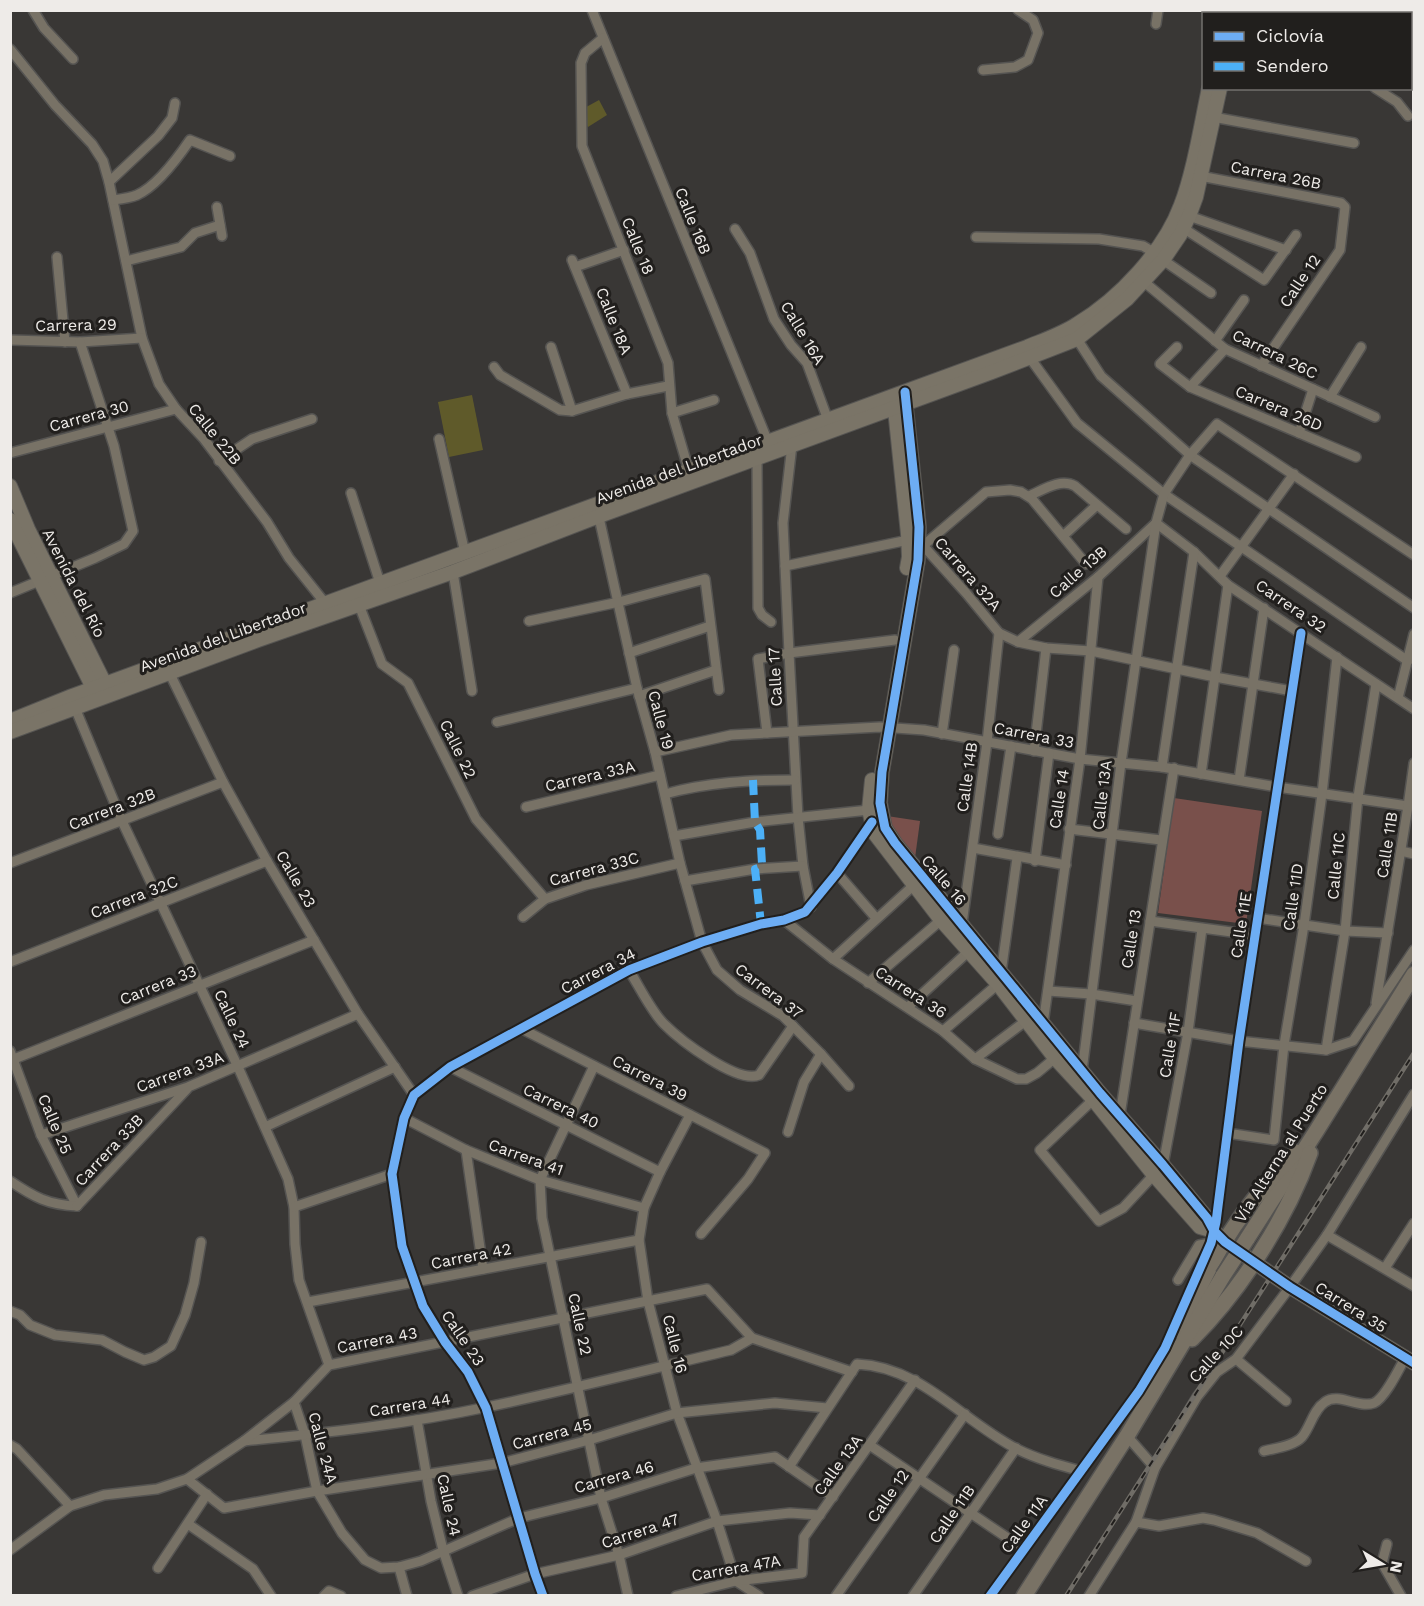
<svg xmlns="http://www.w3.org/2000/svg" width="1424" height="1606" font-family="'Work Sans',sans-serif">
<rect width="100%" height="100%" fill="#393735"/>
<!-- green -->
<g fill="#79504b">
<path d="M1174 798 1262 811 1246 924 1158 913Z"/>
<path d="M887 816 920 821 915 858 890 829Z"/>
</g>
<!-- water -->
<g fill="#5f5a2a">
<path d="M599 100 607 115 588 127 579 111Z"/>
<path d="M472 395 483 450 449 457 438 402Z"/>
</g>
<g fill="none" stroke-linecap="round" stroke-linejoin="round">
<!-- street casing -->
<g stroke="#555452" stroke-width="12">
<g id="street">
<path d="M33 10 44 28 73 59"/>
<path d="M592 10 768 442"/>
<path d="M1348 14 1349 10"/>
<path d="M1156 24 1158 10"/>
<path d="M603 38 585 53 581 63 582 146 668 363 672 413 689 471"/>
<path d="M10 49 55 105 92 144 103 161 109 182 142 338 159 384 176 409 204 439 267 522 289 558 325 603"/>
<path d="M983 70 1015 67 1028 60 1038 33 1033 20 1018 10"/>
<path d="M1375 88 1397 102 1408 116"/>
<path d="M1213 117 1354 143"/>
<path d="M1200 176 1341 203 1345 207 1340 250 1261 366"/>
<path d="M109 182 158 136 172 118 175 103"/>
<path d="M113 200C121 199 130 198 137 195 157 186 177 159 190 140L230 156"/>
<path d="M217 207 222 236"/>
<path d="M1189 216 1286 250"/>
<path d="M1183 228 1264 280 1296 235"/>
<path d="M735 229 750 253 774 319 791 345 807 363 828 420"/>
<path d="M976 237 1099 239 1143 246 1155 253"/>
<path d="M57 257 65 342"/>
<path d="M572 260 627 394"/>
<path d="M1163 260 1211 293"/>
<path d="M126 261 181 247 195 233 220 225"/>
<path d="M575 267 624 250"/>
<path d="M1143 281 1225 349 1375 417"/>
<path d="M1077 339 1101 376 1190 455 1414 608"/>
<path d="M10 340 80 342 142 338"/>
<path d="M1215 341 1244 300"/>
<path d="M551 347 572 411"/>
<path d="M1177 347 1160 364 1190 387 1356 457"/>
<path d="M1030 358 1077 423 1164 494 1408 661"/>
<path d="M494 367 500 375 560 410 572 411 627 394 668 386"/>
<path d="M1190 387 1225 349"/>
<path d="M1330 397 1361 347"/>
<path d="M672 413 714 400"/>
<path d="M1299 433 1313 389"/>
<path d="M439 439 465 553"/>
<path d="M792 445 783 523 789 653 798 817 803 866 811 907"/>
<path d="M10 453 176 409"/>
<path d="M757 458 758 608 762 615 771 622"/>
<path d="M219 461 252 439 312 419"/>
<path d="M351 493 380 583"/>
<path d="M1029 496C1043 490 1060 478 1075 486L1126 529"/>
<path d="M598 513 637 688 655 752 680 863 702 942 717 970 740 990 783 1016 821 1054 849 1086"/>
<path d="M1156 523 1194 552 1228 585 1414 709"/>
<path d="M1063 536 1097 505"/>
<path d="M924 545 986 492 1010 490 1021 492 1032 499 1086 564"/>
<path d="M785 566 908 540H918L966 593 999 633 1018 642 1046 648 1091 651 1215 677 1292 691"/>
<path d="M453 572 472 691"/>
<path d="M1220 576 1294 474"/>
<path d="M10 593 95 558 124 544 133 531 114 446 80 342"/>
<path d="M359 605 382 664 408 683 476 819 545 899"/>
<path d="M529 621 619 602 705 579 719 690"/>
<path d="M1018 642 1098 577 1156 523"/>
<path d="M629 653 710 626"/>
<path d="M170 674 223 782 267 861 358 1014 414 1095"/>
<path d="M639 696 716 670"/>
<path d="M1398 698 1414 634"/>
<path d="M73 703 122 821 238 1067 288 1179 294 1207 295 1244 299 1280 329 1365"/>
<path d="M497 722 637 688"/>
<path d="M767 733 758 659 789 653 895 640"/>
<path d="M942 734 954 650"/>
<path d="M1034 751 1046 648"/>
<path d="M655 752 731 735 880 727 924 730 1080 759 1162 767 1277 787 1408 806"/>
<path d="M1162 767 1194 552"/>
<path d="M1201 774 1228 585"/>
<path d="M1239 780 1264 608"/>
<path d="M665 794C708 782 751 780 795 780"/>
<path d="M526 807 660 775"/>
<path d="M1069 829 1161 840"/>
<path d="M998 834 1011 746"/>
<path d="M674 836 755 822 869 810"/>
<path d="M973 848 1066 865"/>
<path d="M1401 851 1414 854"/>
<path d="M1035 861 1049 753"/>
<path d="M10 863 223 782"/>
<path d="M837 873 876 918"/>
<path d="M685 881 755 869 803 866"/>
<path d="M523 917 545 899 586 885 680 863"/>
<path d="M1257 918 1345 931 1388 933"/>
<path d="M784 920 833 959 943 1031 975 1059 1017 1079H1026L1037 1073 1055 1058"/>
<path d="M1150 921 1254 935"/>
<path d="M962 924 987 742 999 633"/>
<path d="M833 959 914 885"/>
<path d="M10 962 267 861"/>
<path d="M629 970C639 986 651 1011 664 1024 680 1040 737 1084 759 1075L793 1026"/>
<path d="M1001 973 1017 858"/>
<path d="M868 983 941 920"/>
<path d="M1048 991 1091 994 1137 1001"/>
<path d="M1376 1003 1408 806 1414 763"/>
<path d="M908 1007 970 950"/>
<path d="M1134 1023 1239 1041 1326 1050 1353 1041 1414 950"/>
<path d="M1043 1024 1080 759 1098 577"/>
<path d="M522 1029 765 1153 748 1179 701 1234"/>
<path d="M943 1031 998 984"/>
<path d="M1326 1050 1345 931 1358 797 1376 684"/>
<path d="M10 1051 41 1135 77 1206"/>
<path d="M14 1059 314 940"/>
<path d="M975 1059 1027 1020"/>
<path d="M594 1066 540 1180 542 1218 601 1498 619 1555 628 1596"/>
<path d="M450 1067 660 1172"/>
<path d="M1082 1071 1121 763 1156 523 1164 494 1190 455 1217 424 1414 555"/>
<path d="M1096 1097 1040 1150 1099 1221 1123 1208 1163 1165 1188 1032 1202 929"/>
<path d="M690 1115 660 1172 644 1208 639 1240 648 1301 677 1413 717 1521 736 1581 759 1596"/>
<path d="M1120 1115 1174 768"/>
<path d="M404 1118 466 1150 540 1180 644 1208"/>
<path d="M265 1127 395 1067"/>
<path d="M788 1132 804 1082 821 1054"/>
<path d="M1227 1133 1274 1140 1284 1045 1304 925 1322 794 1337 657"/>
<path d="M41 1135 188 1087 358 1014"/>
<path d="M466 1150 483 1269"/>
<path d="M10 1181C34 1197 48 1205 77 1206"/>
<path d="M77 1206 187 1089"/>
<path d="M294 1207 392 1174"/>
<path d="M1327 1235 1414 1286"/>
<path d="M1385 1268 1414 1223"/>
<path d="M1178 1280 1199 1245 1211 1243"/>
<path d="M308 1302 639 1240"/>
<path d="M10 1311 20 1315 30 1325 55 1335 102 1340 125 1352 144 1360 154 1357 171 1346 185 1315 194 1283 201 1242"/>
<path d="M1236 1359 1286 1401"/>
<path d="M294 1402 305 1435 317 1491 342 1533 365 1560 381 1568 399 1567 421 1561 519 1518 601 1498 696 1468 775 1457 833 1497"/>
<path d="M417 1420 431 1501 443 1550 458 1596"/>
<path d="M1127 1436 1155 1468"/>
<path d="M244 1441C326 1433 407 1424 487 1407 569 1390 650 1369 731 1350L752 1338"/>
<path d="M10 1445 17 1449 70 1506"/>
<path d="M871 1446 1024 1549"/>
<path d="M1264 1451C1276 1448 1294 1446 1302 1437 1311 1426 1313 1410 1325 1402 1339 1392 1358 1409 1374 1403 1385 1398 1399 1369 1405 1358"/>
<path d="M789 1467 857 1364C922 1367 962 1421 1017 1449 1037 1459 1059 1465 1081 1471"/>
<path d="M187 1479 224 1508 317 1491 502 1463 589 1440 677 1413 775 1403 827 1408"/>
<path d="M1136 1522 1159 1526 1203 1518 1214 1520 1257 1533 1306 1561"/>
<path d="M188 1524 253 1569 271 1596"/>
<path d="M1387 1544 1382 1563 1401 1596"/>
<path d="M10 1550 70 1506 104 1495 157 1489 187 1479 244 1441 294 1402 329 1365 707 1289 752 1338 852 1372"/>
<path d="M399 1567 407 1596"/>
<path d="M158 1568 207 1494"/>
<path d="M324 1596 329 1591 341 1596"/>
<path d="M472 1596 535 1574 619 1555 717 1521 790 1513 820 1515"/>
<path d="M543 1596 535 1574 486 1408 468 1372 445 1342 423 1306 402 1246 392 1174 404 1118 414 1095 450 1067 629 970 702 942 761 924 784 920 805 912 837 873 872 822"/>
<path d="M676 1596 736 1581 802 1573 804 1537 915 1380"/>
<path d="M836 1596 965 1414"/>
<path d="M913 1596 1016 1448"/>
<path d="M990 1596 1139 1391 1165 1348 1211 1243 1216 1222 1239 1041 1301 633"/>
<path d="M1089 1596 1136 1522 1155 1468 1197 1397 1217 1372 1236 1359 1290 1287 1327 1235 1414 1094"/>
</g>
</g>
<!-- secondary casing -->
<g stroke="#555452" stroke-width="16">
<g id="secondary">
<path d="M1226 14V10"/>
<path d="M1237 14 1238 10"/>
<path d="M905 398 919 527 918 560 882 772 880 803 885 828 895 843 1100 1093 1163 1165 1207 1218 1214 1231 1225 1242 1290 1287 1414 1363"/>
<path d="M894 400 908 534 909 557 907 568"/>
<path d="M10 486 28 529 109 692"/>
<path d="M10 520 97 696"/>
<path d="M10 721 72 696 1027 347C1044 340 1062 334 1077 324 1119 299 1164 251 1181 205 1194 171 1201 125 1209 88"/>
<path d="M10 732 258 640 453 572 599 516 992 372 1077 339 1127 299 1163 260 1180 235 1189 216 1196 197 1220 88"/>
<path d="M872 780 869 810 875 834 941 920 998 984 1055 1058 1093 1099 1154 1175 1200 1227 1214 1231"/>
</g>
</g>
<!-- primary casing -->
<g stroke="#555452" stroke-width="18">
<g id="primary">
<path d="M1247 1239 1317 1130 1414 974"/>
<path d="M1182 1333C1204 1264 1246 1202 1296 1152"/>
<path d="M1192 1339C1241 1290 1287 1218 1310 1153"/>
<path d="M1024 1596 1127 1436 1223 1276"/>
</g>
</g>
<!-- street -->
<use href="#street" stroke="#787266" stroke-width="9"/>
<!-- secondary -->
<use href="#secondary" stroke="#7a7467" stroke-width="14"/>
<!-- primary -->
<use href="#primary" stroke="#797265" stroke-width="15"/>
<!-- rail casing -->
<g stroke="#706d67" stroke-width="4.5">
<path id="rail" d="M1066 1596 1414 1053"/>
</g>
<!-- rail -->
<use href="#rail" stroke="#211f1d" stroke-width="2" stroke-dasharray="7" stroke-linecap="butt"/>
<!-- primary-bridge casing -->
<g stroke="#555452" stroke-width="18" stroke-linecap="butt">
<path id="primary-bridge" d="M1223 1276 1247 1239"/>
</g>
<!-- primary-bridge -->
<use href="#primary-bridge" stroke="#797265" stroke-width="15"/>
<!-- quiet -->
<path stroke="#4cb0f7" stroke-width="8" stroke-dasharray="15 8" stroke-linecap="butt" d="M753 780 755 822 760 830 762 864 761 867 755 869 761 924"/>
<!-- cycleway casing -->
<g stroke="#211f1d" stroke-width="13">
<g id="cycleway">
<path d="M905 392 919 527 918 560 882 772 880 803 885 828 895 843 1100 1093 1163 1165 1207 1218 1214 1231 1225 1242 1290 1287 1414 1363"/>
<path d="M543 1596 535 1574 486 1408 468 1372 445 1342 423 1306 402 1246 392 1174 404 1118 414 1095 450 1067 629 970 702 942 761 924 784 920 805 912 837 873 872 822"/>
<path d="M990 1596 1139 1391 1165 1348 1211 1243 1216 1222 1239 1041 1301 633"/>
</g>
</g>
<!-- cycleway -->
<use href="#cycleway" stroke="#6dadf4" stroke-width="9"/>
</g>
<g text-anchor="middle" dominant-baseline="central" stroke-width="6" stroke-linejoin="round" paint-order="stroke">
<!-- street labels -->
<g font-size="16" fill="#eeebe8" stroke="#211f1d">
<text transform="translate(1276 175) rotate(11)">Carrera 26B</text>
<text transform="translate(693 221) rotate(68)">Calle 16B</text>
<text transform="translate(638 246) rotate(68)">Calle 18</text>
<text transform="translate(1300 281) rotate(-56)">Calle 12</text>
<text transform="translate(614 321) rotate(68)">Calle 18A</text>
<text transform="translate(76 325) rotate(-1)">Carrera 29</text>
<text transform="translate(803 333) rotate(59)">Calle 16A</text>
<text transform="translate(1275 354) rotate(26)">Carrera 26C</text>
<text transform="translate(1279 408) rotate(23)">Carrera 26D</text>
<text transform="translate(89 416) rotate(-15)">Carrera 30</text>
<text transform="translate(215 434) rotate(51)">Calle 22B</text>
<text transform="translate(679 469) rotate(-20)">Avenida del Libertador</text>
<text transform="translate(1078 572) rotate(-41)">Calle 13B</text>
<text transform="translate(968 574) rotate(49)">Carrera 32A</text>
<text transform="translate(74 583) rotate(63)">Avenida del Río</text>
<text transform="translate(1291 606) rotate(34)">Carrera 32</text>
<text transform="translate(223 637) rotate(-20)">Avenida del Libertador</text>
<text transform="translate(775 677) rotate(-93)">Calle 17</text>
<text transform="translate(661 720) rotate(75)">Calle 19</text>
<text transform="translate(1034 735) rotate(11)">Carrera 33</text>
<text transform="translate(458 749) rotate(64)">Calle 22</text>
<text transform="translate(590 776) rotate(-13)">Carrera 33A</text>
<text transform="translate(967 777) rotate(-82)">Calle 14B</text>
<text transform="translate(1102 795) rotate(-83)">Calle 13A</text>
<text transform="translate(1059 799) rotate(-81)">Calle 14</text>
<text transform="translate(112 809) rotate(-21)">Carrera 32B</text>
<text transform="translate(1387 845) rotate(-81)">Calle 11B</text>
<text transform="translate(1336 866) rotate(-84)">Calle 11C</text>
<text transform="translate(594 869) rotate(-15)">Carrera 33C</text>
<text transform="translate(296 879) rotate(60)">Calle 23</text>
<text transform="translate(944 880) rotate(50)">Calle 16</text>
<text transform="translate(134 897) rotate(-21)">Carrera 32C</text>
<text transform="translate(1293 897) rotate(-82)">Calle 11D</text>
<text transform="translate(1241 925) rotate(-81)">Calle 11E</text>
<text transform="translate(1131 939) rotate(-81)">Calle 13</text>
<text transform="translate(598 971) rotate(-27)">Carrera 34</text>
<text transform="translate(158 985) rotate(-22)">Carrera 33</text>
<text transform="translate(769 991) rotate(37)">Carrera 37</text>
<text transform="translate(911 992) rotate(33)">Carrera 36</text>
<text transform="translate(232 1019) rotate(65)">Calle 24</text>
<text transform="translate(1170 1045) rotate(-80)">Calle 11F</text>
<text transform="translate(180 1072) rotate(-20)">Carrera 33A</text>
<text transform="translate(650 1078) rotate(27)">Carrera 39</text>
<text transform="translate(561 1106) rotate(26)">Carrera 40</text>
<text transform="translate(55 1124) rotate(67)">Calle 25</text>
<text transform="translate(109 1150) rotate(-47)">Carrera 33B</text>
<text transform="translate(1281 1153) rotate(-58)">Vía Alterna al Puerto</text>
<text transform="translate(526 1157) rotate(20)">Carrera 41</text>
<text transform="translate(471 1256) rotate(-11)">Carrera 42</text>
<text transform="translate(1351 1307) rotate(32)">Carrera 35</text>
<text transform="translate(580 1324) rotate(78)">Calle 22</text>
<text transform="translate(463 1338) rotate(56)">Calle 23</text>
<text transform="translate(377 1340) rotate(-11)">Carrera 43</text>
<text transform="translate(675 1344) rotate(76)">Calle 16</text>
<text transform="translate(1216 1354) rotate(-47)">Calle 10C</text>
<text transform="translate(410 1405) rotate(-9)">Carrera 44</text>
<text transform="translate(552 1434) rotate(-15)">Carrera 45</text>
<text transform="translate(323 1448) rotate(75)">Calle 24A</text>
<text transform="translate(838 1465) rotate(-54)">Calle 13A</text>
<text transform="translate(614 1477) rotate(-16)">Carrera 46</text>
<text transform="translate(888 1496) rotate(-55)">Calle 12</text>
<text transform="translate(449 1505) rotate(78)">Calle 24</text>
<text transform="translate(952 1514) rotate(-55)">Calle 11B</text>
<text transform="translate(1024 1524) rotate(-54)">Calle 11A</text>
<text transform="translate(640 1531) rotate(-18)">Carrera 47</text>
<text transform="translate(736 1568) rotate(-10)">Carrera 47A</text>
</g>
</g>
<!-- border -->
<rect width="1424" height="1606" fill="none" stroke="#eeebe8" stroke-width="24"/>
<!-- legend -->
<rect x="1202" y="12" width="210" height="78" fill="#211f1d" stroke="#73716e" stroke-width="1.5"/>
<rect x="1214" y="32" width="30" height="9" fill="#6dadf4" stroke="#73716e" stroke-width="1.5"/>
<text x="1256" y="42" font-size="18" fill="#eeebe8">Ciclovía</text>
<rect x="1214" y="62" width="30" height="9" fill="#4cb0f7" stroke="#73716e" stroke-width="1.5"/>
<text x="1256" y="72" font-size="18" fill="#eeebe8">Sendero</text>
<!-- north arrow -->
<g transform="translate(1382 1564) rotate(101)" stroke="#211f1d" stroke-width="4.5" paint-order="stroke">
<path d="M0-4.5L10 22L0 15L-10 22Z" fill="#eeebe8"/>
<text y="-9" font-size="16" font-weight="bold" text-anchor="middle" fill="#eeebe8">N</text>
</g>
</svg>
